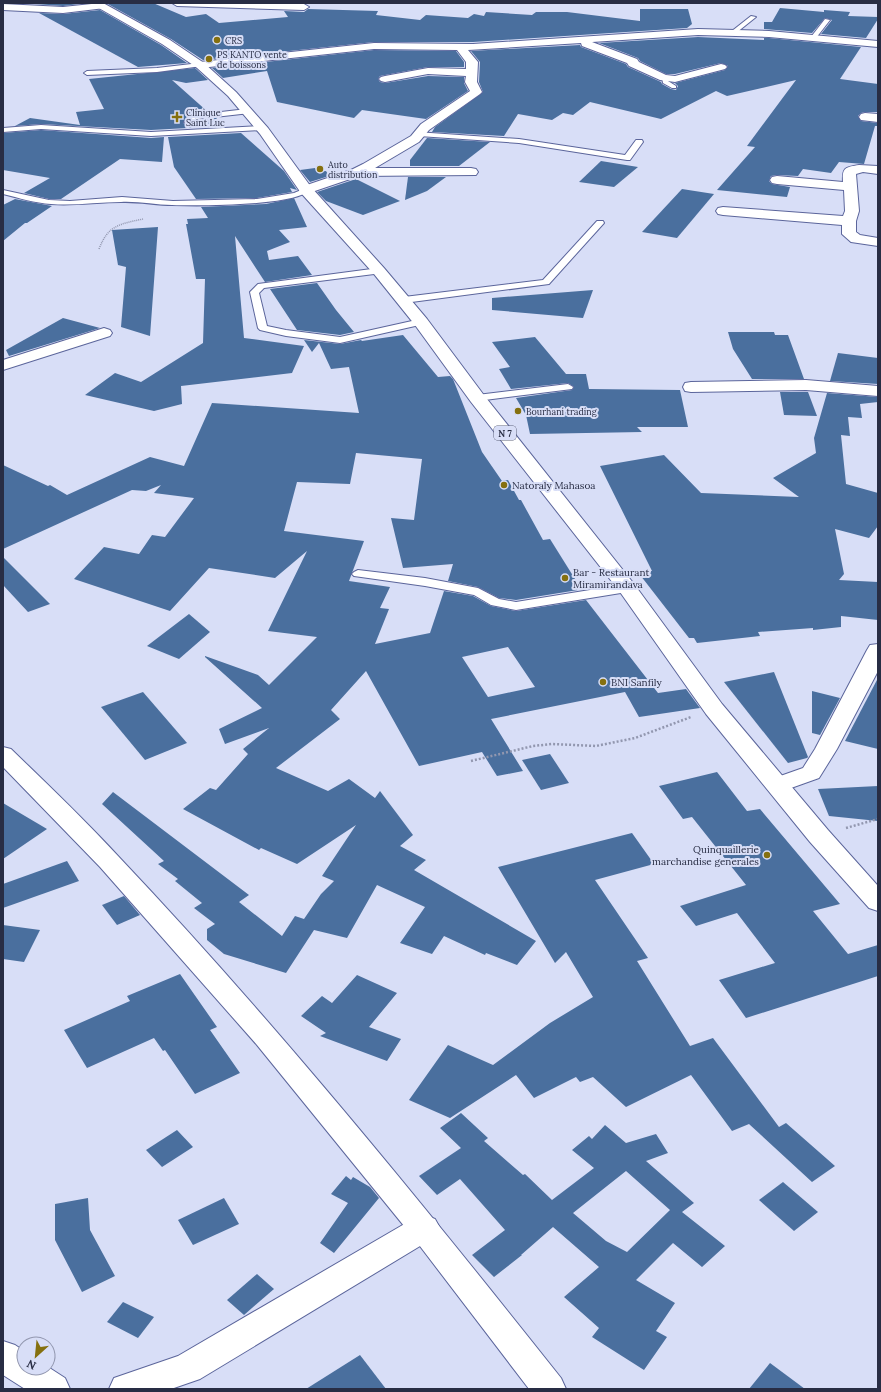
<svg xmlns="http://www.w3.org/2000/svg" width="881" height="1392" font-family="Lora,serif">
<rect width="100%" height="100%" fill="#d8def7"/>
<!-- building -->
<g fill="#4a6f9e" fill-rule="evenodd">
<path d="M20 3H87L63 6Z"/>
<path d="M106 3H153L186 17 206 14 219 23 288 17 284 11 304 12 308 9 378 11 376 15 420 20 426 15 468 18 474 14 484 16 486 12 532 15 536 12H567L640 21V9H688L692 24 687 28 473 42H374L203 60 171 39Z"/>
<path d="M780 8 824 12V10L850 12 848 16 878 17V19L866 38 821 34 832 20 825 18 812 33 764 29V22H772Z"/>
<path d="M100 10 161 45 187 63 138 67 39 13 63 14Z"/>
<path d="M698 37 764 40V38H769L861 47 840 79 878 84V112H865L861 113 858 116 861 121 878 123V126H875L864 164 839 162 831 173 803 169 798 176 777 175 771 176 769 181 772 184 790 187 787 197 717 190 755 147 747 146 796 80 727 96 716 91 661 119 590 102 573 115 563 113 552 120 518 114 504 136 432 132 435 127 483 92 479 82 480 62 471 51 580 45 581 47 626 64 628 67 661 82 662 84 671 89 676 90 678 86 675 83 725 70 728 66 721 63 675 74H666L640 61 638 58 599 43Z"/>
<path d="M374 50 456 51 464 62V67H428L385 75 380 76 378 79 380 82 385 83 428 76 464 77V83L468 91 426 119 362 110 354 118 277 102 267 71 223 78 212 68Z"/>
<path d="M195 68 208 80 186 83 172 80 208 112 194 114 183 123 189 125 197 120 216 118 225 126 151 130 41 124 15 126 30 118 80 125 76 112 104 109 89 79Z"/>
<path d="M41 130 151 138 164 137 162 162 120 159 61 199H49L24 193 50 178 3 170V133Z"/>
<path d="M241 133 284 171 297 190 290 188 292 192 257 198 196 199 174 167 168 137Z"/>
<path d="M427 138 490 142 459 166H410V160Z"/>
<path d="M601 161 638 167 614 187 579 182Z"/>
<path d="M315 168 318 172 326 171 329 176 310 182 300 170Z"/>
<path d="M408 177H446L427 191 405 200Z"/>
<path d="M356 179 400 201 363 215 326 201 317 192Z"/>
<path d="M682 189 714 194 677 238 642 232Z"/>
<path d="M294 198 307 227 279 230 290 242 267 251 269 260 298 256 312 275 265 282 235 236 244 338 304 346 292 373 181 386 182 404 154 411 85 395 115 373 141 382 203 343 205 279H196L186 224H188L187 219 208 218 201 207 266 204Z"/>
<path d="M15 199 52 206 27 223H25L3 241V205Z"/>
<path d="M158 227 150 336 121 327 126 267 118 265 112 230Z"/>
<path d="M317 283 336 310 354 332 340 335 297 330 270 289Z"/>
<path d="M593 290 583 318 492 310V298Z"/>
<path d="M63 318 100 328 9 356 6 350Z"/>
<path d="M728 332H774L775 335H788L804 379H752L733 349Z"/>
<path d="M403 335 438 377 450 376 453 379 482 452 502 481 508 480 519 500H521L543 540 550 539 580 587 576 588 578 590 516 600 499 598 478 587 448 581 453 564 403 568 391 518 414 520 422 459 356 453 350 484 297 482 284 531 364 541 349 581 390 587 380 608 389 609 375 644 430 633 444 591 473 596 491 606 516 611 586 600 658 693 686 689 700 708 639 717 625 692 491 719 523 771 497 776 482 752 419 766 366 671 331 710 340 719 276 768 328 791 349 779 375 798 380 791 413 835 400 846 426 860 414 870 536 941 517 965 486 953 485 955 444 936 432 954 400 943 425 907 377 885 347 938 314 930 286 973 224 954 207 940V929L215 924 194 908 202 903 175 881 178 879 158 864 164 861 102 804 113 792 249 895 239 902 282 936 295 916 304 919 321 894 334 881 322 876 356 825 297 864 261 848 259 850 183 809 210 788 216 790 248 754 243 749 269 728 225 744 219 729 262 708 205 657V656L258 675 269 685 317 637 268 631 307 551 275 578 209 568 170 611 74 579 104 547 139 554 152 535 165 537 194 498 154 493 161 485 146 491 132 490 3 549V465L48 486 50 485 67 495 150 457 184 466 212 403 359 413 349 367 331 369 319 343 312 352 304 340 340 344 361 340 362 341ZM508 647 535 687 488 697 462 657Z"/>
<path d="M535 337 566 374H586L589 389 680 390 688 427H637L642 432 530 434 526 415 516 398 572 390 574 387 568 383 511 389 499 369 510 367 492 342Z"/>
<path d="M838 353 878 358V384L830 381Z"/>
<path d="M780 392H808L817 416 784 415Z"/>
<path d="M827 393 878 397V402L860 404 862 418 848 417 850 436 841 435 846 484 878 493V526L869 538 835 529 844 574 839 580 878 582V620L841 616V627L813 630V628L758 632 760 636 697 643 694 638H689L637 571H652L600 466 664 455 701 493 799 497 773 478 816 453 814 438Z"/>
<path d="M3 557 50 604 28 612 3 585Z"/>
<path d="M189 614 210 632 179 659 147 646Z"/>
<path d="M774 672 808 757 807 758 788 763 724 682Z"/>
<path d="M878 678V749L845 741Z"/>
<path d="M812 691 840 698 820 735 812 733Z"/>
<path d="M143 692 187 743 145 760 101 707Z"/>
<path d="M550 754 569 783 541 790 522 760Z"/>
<path d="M717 772 747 811 760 809 840 904 813 911 848 954 878 945V976L746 1018 719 980 775 963 737 913 696 926 680 906 746 885 692 817 683 819 659 786Z"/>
<path d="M878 786V821L829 816 818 789Z"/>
<path d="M3 803 47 829 3 859Z"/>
<path d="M632 833 654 864 595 880 648 958 637 961 690 1046 713 1038 779 1127 786 1123 835 1166 812 1182 749 1124 732 1131 691 1075 626 1107 593 1077 580 1082 576 1077 534 1098 516 1075 450 1118 409 1100 448 1045 493 1065 550 1023 593 997 566 952 555 963 498 867Z"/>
<path d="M67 861 79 881 3 908V884Z"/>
<path d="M124 896 140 915 117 925 102 905Z"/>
<path d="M3 925 40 930 24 962 3 959Z"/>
<path d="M180 974 217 1027 210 1030 240 1073 195 1094 165 1050 163 1051 154 1038 87 1068 64 1030 130 1001 127 996Z"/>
<path d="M357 975 397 993 369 1027 401 1039 387 1061 320 1036 326 1033 301 1016 322 996 332 1003Z"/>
<path d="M461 1113 488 1138 484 1141 523 1175 525 1174 552 1200 594 1168 572 1150 589 1136 592 1139 605 1125 626 1143 656 1134 668 1153 646 1161 694 1203 682 1212 725 1246 702 1267 673 1243 636 1280 675 1303 656 1331 667 1337 644 1370 592 1337 599 1328 564 1297 599 1267 553 1227 521 1255H522L494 1277 472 1255 505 1230 460 1179 437 1195 419 1176 461 1148 440 1128ZM626 1171 670 1210 627 1252 606 1241 573 1213Z"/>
<path d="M177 1130 193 1147 162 1167 146 1150Z"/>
<path d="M346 1176 351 1180 353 1177 370 1187 379 1198 334 1253 320 1243 348 1203 331 1194Z"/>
<path d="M783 1182 818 1212 794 1231 759 1200Z"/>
<path d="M88 1198 90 1230 115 1276 82 1292 55 1240V1204Z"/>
<path d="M224 1198 239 1224 193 1245 178 1220Z"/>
<path d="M257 1274 274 1289 244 1315 227 1300Z"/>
<path d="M123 1302 154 1317 138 1338 107 1322Z"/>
<path d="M360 1355 386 1389H306Z"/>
<path d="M770 1363 805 1389H749Z"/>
</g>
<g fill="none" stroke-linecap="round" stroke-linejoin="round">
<!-- service casing -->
<g stroke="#5b659b" stroke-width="2">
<g id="service">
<path d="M751 16 756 17 736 33H732V31Z"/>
<path d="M825 19 830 20 816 38H812L811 37Z"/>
<path d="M200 63 203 65 202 66 157 72 87 75 84 73 87 71 157 68Z"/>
<path d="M662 77H666L668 81 676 86V88H672L663 83Z"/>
<path d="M247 109H250V113L197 119 188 124 184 122 195 115Z"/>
<path d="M41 125 151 132 261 126 265 128 261 130 151 136 41 129 3 132V128Z"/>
<path d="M416 132 519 139 625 155 636 140H642L643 142 630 160H627L519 143 419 136H416Z"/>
<path d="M306 188 310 190C294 206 198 206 172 205 155 205 138 201 121 202 97 202 74 206 51 204 35 203 19 198 3 194V190L49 200 70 201 122 197 173 201 257 199 294 193Z"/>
<path d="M597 221H603L604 223 549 284 404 303 399 300 404 297 543 280Z"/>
<path d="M379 268 382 269 383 271 382 273 264 288 259 293 267 326 286 330 340 337 421 319 424 320 426 322 424 324 340 343 286 336 260 330 258 328 250 292 258 284Z"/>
<path d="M568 384 573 387 572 389 477 401 472 398 477 395Z"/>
<path d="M358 570 425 578 478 588 499 599 516 602 627 584 631 585 633 588 631 591 627 592 516 610 491 605 474 595 425 586 354 576 352 574 354 572Z"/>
</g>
</g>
<!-- minor casing -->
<g stroke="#5b659b" stroke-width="2">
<g id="minor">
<path d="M101 3 106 6 105 8 63 13 3 10V4L63 7Z"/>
<path d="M172 3H275L304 4 309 7 304 10 177 6Z"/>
<path d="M698 29 769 31 878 41V47L769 37 698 35 592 42 637 59 639 62 666 75 675 76 721 64 725 65 727 67 725 69 675 82 660 80 629 66 627 63 582 46 581 43 468 50 478 62 477 82 482 92 480 94 429 130 419 142 375 168H471L476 169 478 172 476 175 359 176 306 194 301 193 299 190 301 187 351 170 363 164 411 136 421 124 470 91 465 82 466 76 428 74 385 82 381 81 379 79 381 77 385 76 428 68 466 69V62L457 50 374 49 200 68 196 67 194 65 196 63 200 62 374 43 473 44Z"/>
<path d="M865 113 878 114V122L861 120 859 117 861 114Z"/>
<path d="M859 165 878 166V174L863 172 856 174 859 211 856 221V232L860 235 878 238V246L851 242 842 234V225L723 215 718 214 716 211 718 208 723 207 843 216 845 211 844 190 777 184 772 183 770 180 772 177 777 176 843 182C842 168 845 167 859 165Z"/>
<path d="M104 328 110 330 112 333 110 336 3 370V360Z"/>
<path d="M806 380 878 386V396L806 390 691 392 685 391 683 387 685 383 691 382Z"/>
<path d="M878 644V671L837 749 819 778 777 793 769 790 765 785 769 780 803 768 815 749 867 650 870 645Z"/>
<path d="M424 1215 435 1219 440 1228 435 1237 200 1379 171 1389H109L114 1378 178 1356 413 1219Z"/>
<path d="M3 1341 15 1345 24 1351V1368L48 1367 65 1378 70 1389H25L3 1375Z"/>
</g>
</g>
<!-- tertiary casing -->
<g stroke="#5b659b" stroke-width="2">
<path id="tertiary" d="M3 747 11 749C47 784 84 819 118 856 275 1022 419 1199 561 1378L566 1389H529L413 1237 257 1045 100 867 3 767Z"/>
</g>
<!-- primary casing -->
<g stroke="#5b659b" stroke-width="2">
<path id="primary" d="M90 3H103L170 40 204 63 236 92 268 128 311 187 384 268 427 319 483 394 634 584 722 704 828 830 878 886V911L869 908 810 842 706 714 620 592 471 402 415 325 374 274 301 193 260 134 228 96 196 67 162 44Z"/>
</g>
<!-- path-far1 -->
<path stroke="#9297af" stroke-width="1.5" stroke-dasharray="1 1" stroke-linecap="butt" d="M99 249C108 225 120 224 143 219"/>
<!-- path -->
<g stroke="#9297af" stroke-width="2.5" stroke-dasharray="2 2" stroke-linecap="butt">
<path d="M471 761 533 746 552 744 596 746 635 738 691 717"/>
<path d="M846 828 878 819"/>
</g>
<!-- service -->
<use href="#service" fill="#fff" fill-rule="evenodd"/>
<!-- minor -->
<use href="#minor" fill="#fff" fill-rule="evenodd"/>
<!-- tertiary -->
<use href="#tertiary" fill="#fff" fill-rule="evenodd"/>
<!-- primary -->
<use href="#primary" fill="#fff" fill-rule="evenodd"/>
</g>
<!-- markers -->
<g fill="#85700f" stroke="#d8def7" stroke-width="1.5">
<circle cx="217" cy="40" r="4"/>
<circle cx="209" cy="59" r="4"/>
<path d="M175 111h4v4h4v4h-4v4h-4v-4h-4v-4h4z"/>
<circle cx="320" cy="169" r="4"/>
<circle cx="518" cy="411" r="4"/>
<circle cx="504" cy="485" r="4"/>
<circle cx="565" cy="578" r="4"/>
<circle cx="603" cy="682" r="4"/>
<circle cx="767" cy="855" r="4"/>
</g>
<g text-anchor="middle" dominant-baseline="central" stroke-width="4" stroke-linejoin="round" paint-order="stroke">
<!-- far-poi labels -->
<g font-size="9" fill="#282d44" stroke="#d8def7" text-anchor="start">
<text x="225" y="40">CRS</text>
<text x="217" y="54">PS KANTO vente<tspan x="217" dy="10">de boissons</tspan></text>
<text x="186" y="112">Clinique<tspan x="186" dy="10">Saint Luc</tspan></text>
<text x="328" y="164">Auto<tspan x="328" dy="10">distribution</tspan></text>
<text x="526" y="411">Bourhani trading</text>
</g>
<!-- shield labels -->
<rect fill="#d8def7" stroke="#5d627a" stroke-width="1" x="494" y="426" width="22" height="14" rx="3"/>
<g font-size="9" font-weight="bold" fill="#282d44">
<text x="505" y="433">N 7</text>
</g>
<!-- poi labels -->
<g font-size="10" fill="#282d44" stroke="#d8def7" text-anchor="start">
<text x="512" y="485">Natoraly Mahasoa</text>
<text x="573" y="572">Bar - Restaurant<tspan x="573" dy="12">Miramirandava</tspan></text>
<text x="611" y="682">BNI Sanfily</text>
<text x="759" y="849" text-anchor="end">Quinquaillerie<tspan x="759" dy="12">marchandise generales</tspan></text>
</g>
</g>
<!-- border -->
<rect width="881" height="1392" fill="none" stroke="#282d44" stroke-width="8"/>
<!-- north arrow -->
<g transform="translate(36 1356) rotate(207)"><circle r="19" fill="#d8def7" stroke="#9297af"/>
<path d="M0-3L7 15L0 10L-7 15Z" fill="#85700f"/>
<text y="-6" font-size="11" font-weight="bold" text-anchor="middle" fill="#282d44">N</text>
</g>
</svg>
